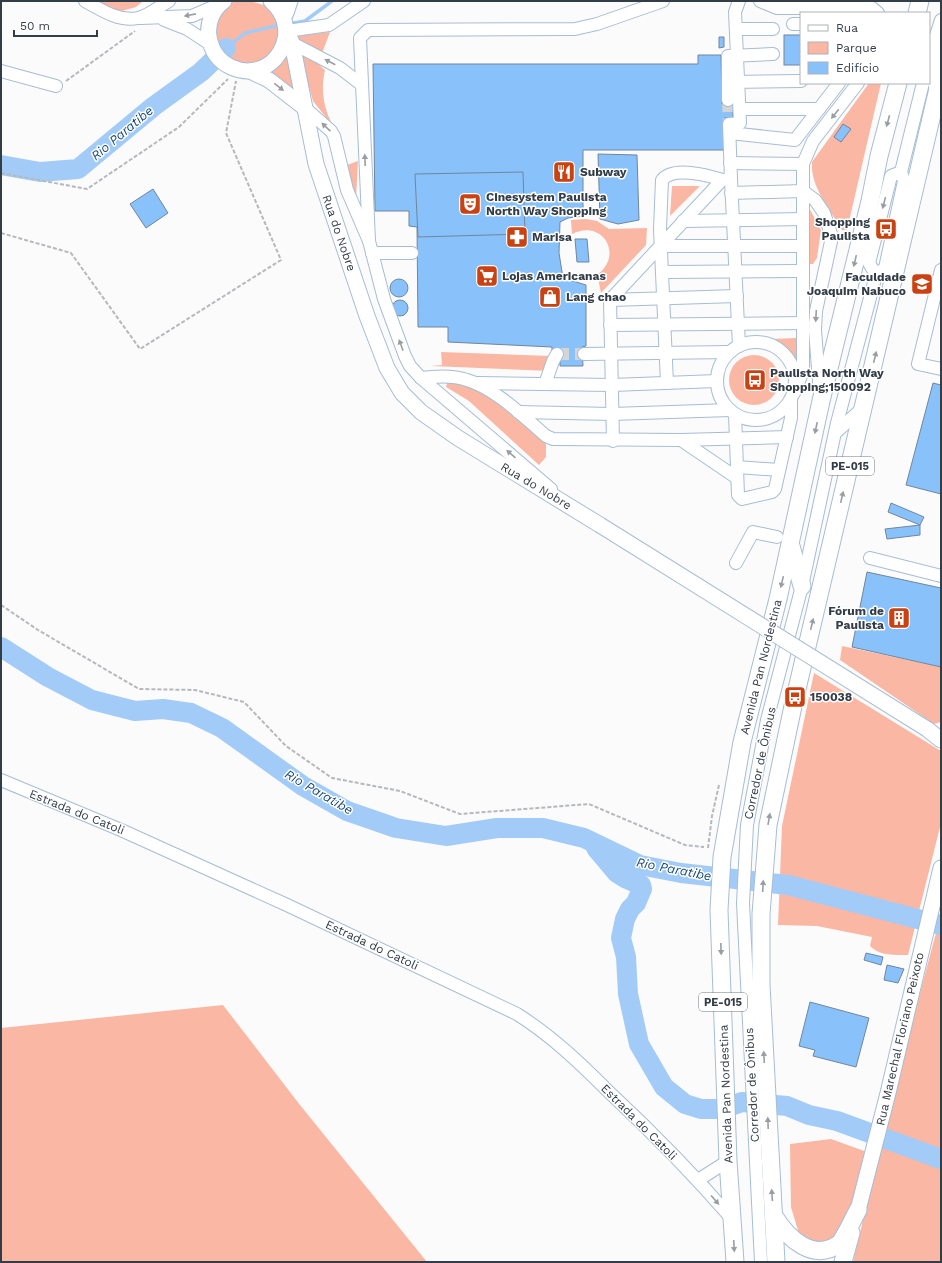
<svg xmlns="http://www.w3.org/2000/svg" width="942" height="1263" font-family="'Work Sans',sans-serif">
<rect width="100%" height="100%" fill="#fbfbfb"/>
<!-- green -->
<g fill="#fab7a3">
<path d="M95 1H143L136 7 115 13Z"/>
<path d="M236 1C257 1 277 4 281 30 281 37 276 48 273 55L250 67 225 59 213 36 217 20 227 4Z"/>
<path d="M330 32 318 64 325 70C320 91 324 111 335 129L313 101 295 36Z"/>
<path d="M287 44 302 101 260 73Z"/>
<path d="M869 83H881L847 230H842C830 210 810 186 812 162Z"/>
<path d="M358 161 356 198 347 165Z"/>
<path d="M672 186H700L670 216Z"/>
<path d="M808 206 821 230 817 258 813 264H808Z"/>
<path d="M586 219 597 221 609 229 647 228 646 245 601 293 598 278 595 276C625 258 604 218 572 234L571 220Z"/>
<path d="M796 338 797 365 793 364 788 352 771 339Z"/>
<path d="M441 352 551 356 550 371 431 366 442 365Z"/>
<circle cx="754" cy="380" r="25"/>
<path d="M448 380 479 387 546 444V457L539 465 469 401 446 387Z"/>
<path d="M842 646 941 667V722L934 724 840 660Z"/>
<path d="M814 673 941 751V823L908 955C894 955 880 956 870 946L872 937 817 926 778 925 782 826Z"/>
<path d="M941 914V1262H853L891 1102Z"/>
<path d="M223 1005 300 1105 427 1262H1V1028Z"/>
<path d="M831 1139 867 1152 850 1213 825 1252 799 1234 791 1207 790 1144Z"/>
</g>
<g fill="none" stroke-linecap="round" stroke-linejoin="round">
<!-- stream -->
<g stroke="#a2ccf7" stroke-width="3.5">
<path d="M288 24 305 21 332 1"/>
<path d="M226 48 245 33 280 25"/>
</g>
<!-- river -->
<g stroke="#a2ccf7" stroke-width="20">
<path d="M1 165 40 172 78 169 154 106 201 72 226 48"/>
<path d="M1 647 48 677 92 700 135 711 163 709 191 713 222 728 303 786 347 811 396 828 446 836 497 828H543L584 838 640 865 681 873 788 885 941 925"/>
<path d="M596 848 617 873 625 878 641 885 642 889 636 903 630 909 625 919 621 938 626 957 628 994 639 1044 664 1087 685 1104 701 1109H722L742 1102 787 1106 809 1115 837 1121 941 1159"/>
</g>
</g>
<!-- building -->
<g fill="#89c1fb" stroke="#70869d">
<rect x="784" y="35" width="17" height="30"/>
<path d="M719 37H724V47L719 48Z"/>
<path d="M698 55H721L722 104 732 103 733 118H724L725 150H583V216L568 218 560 222 559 253 563 278 586 285V346L582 347 583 366H560V360L552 351V347L448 342V327H418L417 227 409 226V211H375L373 64H698Z"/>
<path d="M843 124 851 129 841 142 834 137Z"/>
<path d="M598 154 637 155 639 220 618 224 600 219Z"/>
<path d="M523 172 525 234 418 237 415 174Z"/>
<path d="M153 189 168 213 146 228 130 204Z"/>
<path d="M575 239H587L589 262H577Z"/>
<circle cx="399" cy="288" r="9"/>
<circle cx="400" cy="308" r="8"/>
<circle cx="754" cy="380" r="5.5"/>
<path d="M933 383 941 385V494L906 485Z"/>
<path d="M891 503 924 517 920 525 888 512Z"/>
<path d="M920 525V535L887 539 885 529Z"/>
<path d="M867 572 941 588V667L852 647Z"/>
<path d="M866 953 883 957 881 965 864 960Z"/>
<path d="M887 965 904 969 898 983 884 980Z"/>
<path d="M810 1002 869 1018 856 1067 813 1056 815 1050 799 1046Z"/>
</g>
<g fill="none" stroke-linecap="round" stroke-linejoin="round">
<!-- minor-tunnel -->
<g stroke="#d3d5d7" stroke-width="12" stroke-dasharray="12 6" stroke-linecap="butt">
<path d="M728 100 729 124"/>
<path d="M557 354H584"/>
</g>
<!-- minor casing -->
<g stroke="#a6bdd5" stroke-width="14">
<g id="minor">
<path d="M85 1C101 10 119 22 138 18 148 16 160 6 169 1"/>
<path d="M760 1 777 8H872L878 13"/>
<path d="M141 18 192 16 220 4"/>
<path d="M164 20 187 29 210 44"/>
<path d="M793 24H801"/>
<path d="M736 29H773"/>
<path d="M287 31 329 25 364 1"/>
<path d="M292 43 340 68 362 85"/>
<path d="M931 51 941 20"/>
<path d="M1 71 56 86"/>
<path d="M730 82 801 81"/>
<path d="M728 100V56L773 54"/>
<path d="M305 108 331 131 334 136 347 190 369 241 384 299 405 356 410 366 421 378 551 489"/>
<path d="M740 109H819"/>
<path d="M730 133 795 140 839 83"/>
<path d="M730 163 803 164"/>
<path d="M731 179 729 124 740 123 735 12 739 1"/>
<path d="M731 193 803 191 815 200 824 213 832 237 816 311 815 330 820 394"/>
<path d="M683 221 803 219"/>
<path d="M369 241 360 38 368 30 575 29 597 24 663 1"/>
<path d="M662 246H802"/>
<path d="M372 253H412"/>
<path d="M941 270 918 364 941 369"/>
<path d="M663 272 803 271"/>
<path d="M876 275 869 263 891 176 901 172"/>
<path d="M610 300 737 296"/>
<path d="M610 325 804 323"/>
<circle cx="756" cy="381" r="39"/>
<path d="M584 354 730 352"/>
<path d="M421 378C436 376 453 375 467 380 495 388 524 417 546 436L553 439 681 440 787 437"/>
<path d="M478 383 612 385 717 381"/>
<path d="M667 383 660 229 662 180C673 166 707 175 722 180"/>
<path d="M545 384 553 361 557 354"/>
<path d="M794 393 803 371V164L813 141 858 83"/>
<path d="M518 412 612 414 730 410"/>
<path d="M735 414 738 495 742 499 772 492 775 489 791 418V400"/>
<path d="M835 433 864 407"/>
<path d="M681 440 737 478"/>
<path d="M613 441 610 300 722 180 731 179 739 346"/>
<path d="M737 467 779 470"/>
<path d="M870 558 941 576"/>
<path d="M736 563 753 532 777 537"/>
<path d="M1 780 121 830 287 905 517 1014C552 1036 581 1064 610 1093 653 1133 694 1175 733 1220"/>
<path d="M698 1180 728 1161"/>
<path d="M761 1262 743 903 747 825 767 720 802 586 837 423 876 275 885 268 904 181 901 172 923 83"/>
</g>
</g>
<!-- major casing -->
<g stroke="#a6bdd5" stroke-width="17">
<g id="major">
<path d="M224 1C213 9 207 23 209 36 211 50 218 61 231 67 273 86 306 31 271 1"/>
<path d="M286 13 290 1"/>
<path d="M287 31 292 43 316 164 367 316 387 368 402 393 421 412 458 438 600 525"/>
<path d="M250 71 269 80 305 108"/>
<path d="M927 729 941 740"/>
<path d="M858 1210 888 1093 941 868"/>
</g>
</g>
<!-- highway casing -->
<g stroke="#a6bdd5" stroke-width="19">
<g id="highway">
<path d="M917 13 920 1"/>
<path d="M938 88 931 53 941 43"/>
<path d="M791 546 802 586"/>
<path d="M774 1216C788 1239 814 1263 840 1243 847 1233 852 1221 858 1210"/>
<path d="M735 1262 728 1161 719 910 722 857 742 742 778 599 821 401 870 201 879 156 898 83"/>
<path d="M776 1262 761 985V914L768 825 793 706 941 76"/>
<path d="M843 1262 851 1233"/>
</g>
</g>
<!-- path -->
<g stroke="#b5b8bc" stroke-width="2" stroke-dasharray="4 2" stroke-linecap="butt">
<path d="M66 81 135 31"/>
<path d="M1 173 87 189 179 127 228 79"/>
<path d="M1 233 71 253 140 349 281 260 226 133 236 81"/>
<path d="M1 605 38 630 139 689 195 690 244 702 286 746 332 778 400 791 460 814 589 804 685 845 704 847"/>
<path d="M708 848 712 816 719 785"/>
</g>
<!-- minor -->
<use href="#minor" stroke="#fff" stroke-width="12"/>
<!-- major -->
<use href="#major" stroke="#fff" stroke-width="15"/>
<!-- highway -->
<use href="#highway" stroke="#fff" stroke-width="17"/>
<!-- major-bridge casing -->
<g stroke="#a6bdd5" stroke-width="17" stroke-linecap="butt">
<path id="major-bridge" d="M600 525 927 729"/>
</g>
<!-- major-bridge -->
<use href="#major-bridge" stroke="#fff" stroke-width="15"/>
</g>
<!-- one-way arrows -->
<defs><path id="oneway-solid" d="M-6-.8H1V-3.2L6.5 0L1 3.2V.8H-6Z"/></defs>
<g fill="#999ea3">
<use href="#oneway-solid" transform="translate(190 15) rotate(169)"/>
<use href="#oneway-solid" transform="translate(330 62) rotate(-153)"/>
<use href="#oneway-solid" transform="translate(279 87) rotate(38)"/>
<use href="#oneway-solid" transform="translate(835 114) rotate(128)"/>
<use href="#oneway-solid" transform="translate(888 121) rotate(105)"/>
<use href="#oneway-solid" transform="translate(326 127) rotate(-137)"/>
<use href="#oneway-solid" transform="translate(365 160) rotate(-92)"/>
<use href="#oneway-solid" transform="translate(884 203) rotate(104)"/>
<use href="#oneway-solid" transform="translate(855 261) rotate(103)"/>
<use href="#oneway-solid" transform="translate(816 316) rotate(93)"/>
<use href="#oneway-solid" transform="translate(401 345) rotate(-110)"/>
<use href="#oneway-solid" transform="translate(875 357) rotate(-77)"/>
<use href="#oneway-solid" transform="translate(816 428) rotate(102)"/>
<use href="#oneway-solid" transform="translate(511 454) rotate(-139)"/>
<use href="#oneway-solid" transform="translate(842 497) rotate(-77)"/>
<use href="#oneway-solid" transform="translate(782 582) rotate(103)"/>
<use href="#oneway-solid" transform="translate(812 624) rotate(-77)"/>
<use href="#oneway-solid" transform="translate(769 819) rotate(-80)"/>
<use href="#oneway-solid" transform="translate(763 886) rotate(-87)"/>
<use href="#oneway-solid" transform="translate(721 949) rotate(88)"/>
<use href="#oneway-solid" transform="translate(764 1057) rotate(-93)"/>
<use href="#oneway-solid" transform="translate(768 1123) rotate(-92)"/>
<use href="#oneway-solid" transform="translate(772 1195) rotate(-94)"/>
<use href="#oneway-solid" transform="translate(715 1200) rotate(49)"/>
<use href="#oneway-solid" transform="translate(734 1246) rotate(87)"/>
</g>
<!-- icons -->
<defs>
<g id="restaurant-square" transform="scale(1.15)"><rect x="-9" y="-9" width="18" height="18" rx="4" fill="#ca4212" stroke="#fff"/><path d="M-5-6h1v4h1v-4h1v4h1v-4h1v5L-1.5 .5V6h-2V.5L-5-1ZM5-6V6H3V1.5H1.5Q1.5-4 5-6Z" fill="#fff"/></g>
<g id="theatre-square" transform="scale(1.15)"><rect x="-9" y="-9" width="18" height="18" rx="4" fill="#ca4212" stroke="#fff"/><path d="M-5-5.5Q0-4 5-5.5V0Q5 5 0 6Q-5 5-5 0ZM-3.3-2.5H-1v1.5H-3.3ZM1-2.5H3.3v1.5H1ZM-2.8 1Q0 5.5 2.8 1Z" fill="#fff"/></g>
<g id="bus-square" transform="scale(1.15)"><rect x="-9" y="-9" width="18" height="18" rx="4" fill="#ca4212" stroke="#fff"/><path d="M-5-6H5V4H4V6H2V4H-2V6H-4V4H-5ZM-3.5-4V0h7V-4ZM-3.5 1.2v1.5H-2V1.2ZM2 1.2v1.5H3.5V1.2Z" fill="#fff"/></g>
<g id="pharmacy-square" transform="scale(1.15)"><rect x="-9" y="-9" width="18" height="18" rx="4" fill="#ca4212" stroke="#fff"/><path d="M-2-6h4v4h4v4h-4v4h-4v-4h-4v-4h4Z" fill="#fff"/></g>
<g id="supermarket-square" transform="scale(1.15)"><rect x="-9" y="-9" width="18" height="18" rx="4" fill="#ca4212" stroke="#fff"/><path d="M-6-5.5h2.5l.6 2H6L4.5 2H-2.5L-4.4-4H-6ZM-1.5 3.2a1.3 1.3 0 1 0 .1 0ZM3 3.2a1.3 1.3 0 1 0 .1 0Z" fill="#fff"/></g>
<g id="university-square" transform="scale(1.15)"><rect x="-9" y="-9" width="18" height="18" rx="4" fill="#ca4212" stroke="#fff"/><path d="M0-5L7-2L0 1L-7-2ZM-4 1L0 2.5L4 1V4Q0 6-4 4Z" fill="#fff"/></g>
<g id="shop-square" transform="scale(1.15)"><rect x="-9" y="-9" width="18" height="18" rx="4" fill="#ca4212" stroke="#fff"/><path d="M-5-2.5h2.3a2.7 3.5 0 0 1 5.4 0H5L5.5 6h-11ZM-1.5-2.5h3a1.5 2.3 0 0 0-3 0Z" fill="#fff"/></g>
<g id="building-square" transform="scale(1.15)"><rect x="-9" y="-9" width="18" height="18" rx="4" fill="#ca4212" stroke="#fff"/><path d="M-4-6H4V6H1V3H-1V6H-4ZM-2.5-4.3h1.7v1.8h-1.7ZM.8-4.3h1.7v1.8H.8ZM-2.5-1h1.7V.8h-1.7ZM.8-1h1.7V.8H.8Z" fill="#fff"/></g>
</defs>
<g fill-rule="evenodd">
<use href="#restaurant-square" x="564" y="172"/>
<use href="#theatre-square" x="470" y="204"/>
<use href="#bus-square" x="886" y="229"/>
<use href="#pharmacy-square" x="517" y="237"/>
<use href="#supermarket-square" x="487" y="276"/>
<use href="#university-square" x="922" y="284"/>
<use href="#shop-square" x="550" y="297"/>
<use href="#bus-square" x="755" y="380"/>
<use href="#building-square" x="899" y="618"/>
<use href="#bus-square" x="795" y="697"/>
</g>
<g text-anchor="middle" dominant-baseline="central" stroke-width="3" stroke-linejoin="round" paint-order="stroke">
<!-- shield labels -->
<g fill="#fff" stroke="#70777e" stroke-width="1">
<rect x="826" y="457" width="48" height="18" rx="3"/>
<rect x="699" y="993" width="48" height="18" rx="3"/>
</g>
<g font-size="11" font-weight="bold" fill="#333d47">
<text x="850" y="466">PE-015</text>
<text x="723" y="1002">PE-015</text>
</g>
<!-- poi labels -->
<g font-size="12" font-weight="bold" fill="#333d47" stroke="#fff" text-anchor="start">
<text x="580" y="172">Subway</text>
<text x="486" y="197">Cinesystem Paulista<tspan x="486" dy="14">North Way Shopping</tspan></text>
<text x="870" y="222" text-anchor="end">Shopping<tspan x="870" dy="14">Paulista</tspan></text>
<text x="532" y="237">Marisa</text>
<text x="502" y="276">Lojas Americanas</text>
<text x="906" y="277" text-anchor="end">Faculdade<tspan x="906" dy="14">Joaquim Nabuco</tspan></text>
<text x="566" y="297">Lang chao</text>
<text x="770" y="373">Paulista North Way<tspan x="770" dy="14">Shopping;150092</tspan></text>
<text x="884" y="611" text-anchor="end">Fórum de<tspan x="884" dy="14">Paulista</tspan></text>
<text x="810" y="697">150038</text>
</g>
<!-- street labels -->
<g font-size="12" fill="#333d47" stroke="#fff">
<text transform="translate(339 233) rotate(71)">Rua do Nobre</text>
<text transform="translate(536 486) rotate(31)">Rua do Nobre</text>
<text transform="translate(761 667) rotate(-76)">Avenida Pan Nordestina</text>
<text transform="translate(760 763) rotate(-78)">Corredor de Ônibus</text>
<text transform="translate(77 812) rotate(22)">Estrada do Catoli</text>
<text transform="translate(372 945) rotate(25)">Estrada do Catoli</text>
<text transform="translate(900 1039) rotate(-77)">Rua Marechal Floriano Peixoto</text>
<text transform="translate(752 1085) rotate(-93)">Corredor de Ônibus</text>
<text transform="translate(726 1094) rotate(-92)">Avenida Pan Nordestina</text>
<text transform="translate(639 1122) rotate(45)">Estrada do Catoli</text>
</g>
<!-- water labels -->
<g font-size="13" font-style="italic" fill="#184a79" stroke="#fff">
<text transform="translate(122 133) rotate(-40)">Rio Paratibe</text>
<text transform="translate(319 792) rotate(30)">Rio Paratibe</text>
<text transform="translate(674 869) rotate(11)">Rio Paratibe</text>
</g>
</g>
<!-- border -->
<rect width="942" height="1263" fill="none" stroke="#333d47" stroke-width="4"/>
<!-- legend -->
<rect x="800" y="12" width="130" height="72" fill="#ffffff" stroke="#adb1b5"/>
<rect x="808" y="25" width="20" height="6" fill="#ffffff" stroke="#adb1b5"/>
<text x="836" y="32" font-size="12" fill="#333d47">Rua</text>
<rect x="808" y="42" width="20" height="12" fill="#fab7a3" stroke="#adb1b5"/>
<text x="836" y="52" font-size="12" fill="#333d47">Parque</text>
<rect x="808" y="62" width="20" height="12" fill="#89c1fb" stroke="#adb1b5"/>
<text x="836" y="72" font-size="12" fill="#333d47">Edifício</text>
<!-- scale -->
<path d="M14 30v6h83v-6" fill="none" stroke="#333d47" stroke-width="2"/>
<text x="20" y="30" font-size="12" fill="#333d47" stroke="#ffffff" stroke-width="3" paint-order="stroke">50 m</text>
</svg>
